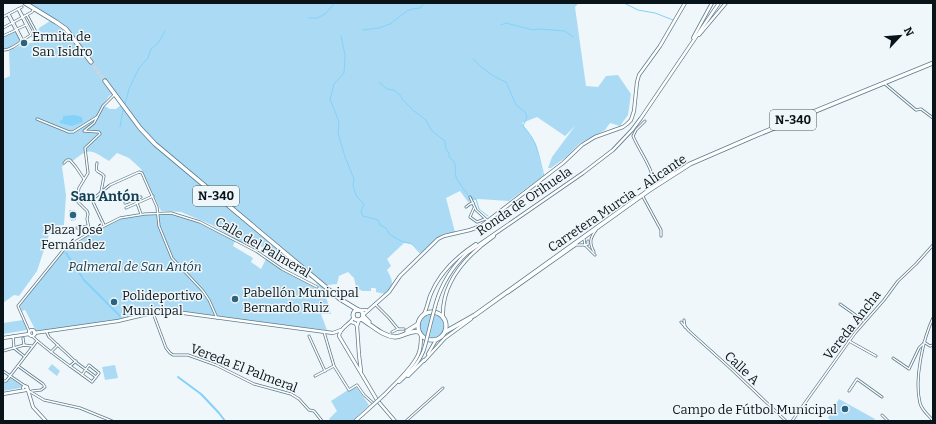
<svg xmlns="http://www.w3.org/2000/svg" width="936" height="424" font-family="Bitter,serif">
<rect width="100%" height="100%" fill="#f0f7fa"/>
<!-- green -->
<g fill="#abdbf4">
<path d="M29 3H579L575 7 586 86 598 87 606 76 618 75 631 94 628 115 620 126 610 123 605 130 580 143 566 157 551 168H548L552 157 575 126 565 136 537 117 522 123 536 144 543 176 509 201 478 199 468 202 460 191 446 198 455 232 443 234 421 253 412 244 404 243 387 259 391 266 387 270C393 281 395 285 385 294L376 292V289L375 288H371V291H362L356 287 354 278 348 272 339 276 337 284 327 285 157 143 141 127 106 79 103 82 112 94 109 96 103 105 110 109H116L121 105 138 129 158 149 333 295 332 296 320 288 315 281 259 245 254 250 212 225 181 212 161 211 141 169 129 158 117 153 109 161C92 151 90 146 73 161L68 159 62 167 66 195 64 225 52 226 37 271 19 296 14 295 3 303V79L10 76 9 51 23 44 35 42 39 28 50 21 64 31 89 63 92 60 67 28 57 20Z"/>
<path d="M15 31 20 40 19 43 6 50H3V37Z"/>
<path d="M69 210H75L76 220 71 221Z"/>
<path d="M170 213C193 220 215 228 235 241L233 246 253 258 251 262 261 269 266 259 281 269 325 293 331 314H321L327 330 159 311 89 326 36 331 25 310 22 311 20 306 65 249 97 230 120 219 145 215Z"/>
<path d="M428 314H432L426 338C417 331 417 319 428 314Z"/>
<path d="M435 314C450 320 445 340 429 339Z"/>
<path d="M23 320 27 330 3 334V323Z"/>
<path d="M52 364 60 371 57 376 48 369Z"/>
<path d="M115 365 118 378 105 380 102 367Z"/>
<path d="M10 378 22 386 20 388 3 391V383L6 382Z"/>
<path d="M356 387 369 405 352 421H331L329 419 337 411 331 401 348 390 349 391Z"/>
<path d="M839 399 875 419 874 421H832L828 418Z"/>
</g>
<!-- water -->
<path fill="#84d1f9" d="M74 115 82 117 83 122 72 126 60 123V121L63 119V116Z"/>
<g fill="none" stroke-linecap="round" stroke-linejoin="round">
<!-- stream -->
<g stroke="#84d1f9" stroke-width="1">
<path d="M624 3 638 10 655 13 673 20"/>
<path d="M308 18H317L325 14 335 3"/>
<path d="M501 25 506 23 533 30 538 29 565 31 573 37"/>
<path d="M363 30 379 28 390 24 407 11 412 9 420 8 424 3"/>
<path d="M341 36 345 55 344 73 334 84 330 99 339 122 338 133 345 157 354 179 353 185 354 189 357 197 364 204 361 211 363 216 378 220 380 225 386 228 389 234 401 241 412 244 420 253"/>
<path d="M473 59C483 69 493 77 506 82L516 105 525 112 527 117 523 126C539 143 538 155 544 176"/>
<path d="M379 82 387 89 394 90 400 95 403 100 414 111 426 120 432 131 445 141 446 149 449 153V157C458 163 454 168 456 177 456 179 468 195 469 196 471 197 474 198 476 199L479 209 488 216"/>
<path d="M125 104 129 89 139 68 148 58 151 49 159 42 165 31"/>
<path d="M120 127 123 110"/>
</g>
<!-- canal -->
<g stroke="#84d1f9" stroke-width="2">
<path d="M66 253 82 277"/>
<path d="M83 279 120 316"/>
<path d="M178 377 201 394 219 413 225 421"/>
</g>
<!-- highway-tunnel -->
<path stroke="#cdd5d8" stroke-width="3.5" stroke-dasharray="3.5 2" stroke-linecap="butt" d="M91 62 105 81"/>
<!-- street casing -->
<g stroke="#5e7c8c" stroke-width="3">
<g id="street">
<path d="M19 9 33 35"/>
<path d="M9 14 22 39"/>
<path d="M8 15 21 40"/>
<path d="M27 15 36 32V35H33"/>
<path d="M3 17 22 7"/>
<path d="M3 28 32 12 34 9"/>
<path d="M17 29 26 25"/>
<path d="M3 36 16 30"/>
<path d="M3 50C12 51 23 39 31 35L18 9"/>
<path d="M885 84 916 110 921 109 933 118"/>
<path d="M37 119 69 132H73L97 117"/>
<path d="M645 121 636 130 633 136C638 149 655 171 653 184L647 190"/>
<path d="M64 163 67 160H70L76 167 84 179"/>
<path d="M97 163C95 175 98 169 104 176L101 192"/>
<path d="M654 176C662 180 667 176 674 172"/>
<path d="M654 177 658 184"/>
<path d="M642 195 661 230V236"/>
<path d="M133 196 137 203 141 214"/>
<path d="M470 197 476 210 488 221"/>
<path d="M125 203 141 197"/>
<path d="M466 207 470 204 473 203"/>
<path d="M126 208 153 196"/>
<path d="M474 208 470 217 477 222 485 219"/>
<path d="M104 225 93 202V199L110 185 139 172 142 173 157 207 159 226 172 258 203 291 209 300 217 318"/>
<path d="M77 228 88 226"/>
<path d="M90 233 87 219 88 214 87 211 78 202 77 198 79 188 88 173 85 148 100 134 99 132 84 131 94 123 103 106 114 95"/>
<path d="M584 239 585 245 588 244V241"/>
<path d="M594 252C589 243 590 238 596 230"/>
<path d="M508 293 576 245H585L595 255"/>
<path d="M375 304 389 318 398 329"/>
<path d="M840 304 864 321"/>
<path d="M153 313 166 348 170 353 173 355H188L216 365 254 384 291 394 299 399 309 410 314 411 322 421"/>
<path d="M933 318C923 339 914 380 920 403 922 411 929 415 933 421"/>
<path d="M684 320 685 327"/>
<path d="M681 322 689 331 729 367 786 421"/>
<path d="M29 331 18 306 65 248 90 233 120 218 145 214 171 213 200 222 256 251 282 269 317 287"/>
<path d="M46 331 49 337 77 363 96 377"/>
<path d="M324 332 334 366 349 390 357 385 364 395 373 403"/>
<path d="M392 332 398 329H404"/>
<path d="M13 336 14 348 24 356"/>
<path d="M32 336C50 353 72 367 92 382L99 373 89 365 82 375"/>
<path d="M309 336 325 371"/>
<path d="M23 338 24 345"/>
<path d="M849 341 876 356"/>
<path d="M924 342 930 346 933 345"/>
<path d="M3 351 24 345 32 346"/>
<path d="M51 352 58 345"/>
<path d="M893 358 909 369 919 348 923 344"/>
<path d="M18 366 43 384 45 387 41 390 32 391"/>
<path d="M70 366 76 361"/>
<path d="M3 371 25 386"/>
<path d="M315 376 334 366"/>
<path d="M3 381H6L10 376 37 341"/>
<path d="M29 391 44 400 80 408 112 421"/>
<path d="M849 391 857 379 882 397"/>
<path d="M882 415 888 421"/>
<path d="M406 421 443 388"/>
<path d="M792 421 855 333 884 300 898 281 916 264 933 245"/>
</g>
</g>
<!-- secondary casing -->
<g stroke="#5e7c8c" stroke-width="4">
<g id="secondary">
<path d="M699 35 726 3"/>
<path d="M693 38 712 3"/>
<path d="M436 303C442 283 452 267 467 253L583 173 613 150 632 130 641 118 719 3"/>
<path d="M360 310H366"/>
<path d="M424 314C427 308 428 302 430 296 439 273 456 257 476 244"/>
<path d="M363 315 389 292 400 276 438 239 444 236 470 230 481 226 563 163 582 145 595 137 623 127 627 124 631 120 634 111 637 82 639 75 660 46 685 3"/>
<path d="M354 317C350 325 340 327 339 336L377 400 395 421"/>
<path d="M443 318C441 282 467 255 494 236"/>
<path d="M351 322 355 323 357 326 359 355 361 371"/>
<path d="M357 326 359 320"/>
<circle cx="32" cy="333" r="3"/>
<path d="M34 333 118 321 160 311 176 312 333 333 341 330"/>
<path d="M428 334 432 318"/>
<path d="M3 338 29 334"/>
<path d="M428 354 436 340"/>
<path d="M424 361 445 338 471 319"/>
<path d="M408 376 424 360"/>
<path d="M399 382C411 371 421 361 425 346"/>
<path d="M23 388 24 386 27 387 33 407 46 421"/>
<path d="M3 394 26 390 27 388"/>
<path d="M385 394C396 382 411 370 418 355 421 349 421 342 421 336"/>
<path d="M355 421 363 414"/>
</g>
</g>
<!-- highway casing -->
<g stroke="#5e7c8c" stroke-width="5">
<g id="highway">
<path d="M25 3 56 22 66 29 91 62"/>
<path d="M105 81 140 128 155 144 340 299 358 310"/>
<circle cx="358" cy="315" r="5"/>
<circle cx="432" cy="326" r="14"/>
<path d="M363 316 369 322"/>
<path d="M361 319C372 325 382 336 395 337 403 337 411 329 419 332"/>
<path d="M407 331 418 324"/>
<path d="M445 332 475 315 648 191 690 164 757 135 933 63"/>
</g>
</g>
<!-- street -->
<use href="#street" stroke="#fff" stroke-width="1.5"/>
<!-- secondary -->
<use href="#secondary" stroke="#fff" stroke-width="2.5"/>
<!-- highway -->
<use href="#highway" stroke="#fff" stroke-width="3.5"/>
<!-- secondary-bridge casing -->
<g stroke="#5e7c8c" stroke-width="4" stroke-linecap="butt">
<g id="secondary-bridge">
<path d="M432 318 436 303"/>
<path d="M425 346 428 334"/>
<path d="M363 414 385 394"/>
</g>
</g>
<!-- secondary-bridge -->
<use href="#secondary-bridge" stroke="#fff" stroke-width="2.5"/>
</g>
<!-- markers -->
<g fill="#2c637e" stroke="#f0f7fa" stroke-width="1.5">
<circle cx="24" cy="43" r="4"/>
<circle cx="73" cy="215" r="4"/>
<circle cx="235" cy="299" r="4"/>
<circle cx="114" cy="302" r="4"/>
<circle cx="845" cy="409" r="4"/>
</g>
<g text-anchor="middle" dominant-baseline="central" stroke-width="3" stroke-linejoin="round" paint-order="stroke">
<!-- shield labels -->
<g fill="#f0f7fa" stroke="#4e585d" stroke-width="1">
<rect x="770" y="110" width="46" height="20" rx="3"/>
<rect x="193" y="186" width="46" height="20" rx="3"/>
</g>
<g font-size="12" font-weight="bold" fill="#09141a">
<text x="793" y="120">N-340</text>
<text x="216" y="196">N-340</text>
</g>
<!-- poi labels -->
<g font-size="13" fill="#09141a" stroke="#f0f7fa" text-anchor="start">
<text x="32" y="36">Ermita de<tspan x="32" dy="15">San Isidro</tspan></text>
<text x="73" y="229" text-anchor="middle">Plaza José<tspan x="73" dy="15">Fernández</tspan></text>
<text x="243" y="292">Pabellón Municipal<tspan x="243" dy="15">Bernardo Ruiz</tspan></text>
<text x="122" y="295">Polideportivo<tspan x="122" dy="15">Municipal</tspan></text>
<text x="837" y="409" text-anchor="end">Campo de Fútbol Municipal</text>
</g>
<!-- street labels -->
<g font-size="13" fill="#09141a" stroke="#f0f7fa">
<text transform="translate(524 201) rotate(-34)">Ronda de Orihuela</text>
<text transform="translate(617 203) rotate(-34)">Carretera Murcia - Alicante</text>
<text transform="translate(263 247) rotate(30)">Calle del Palmeral</text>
<text transform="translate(852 325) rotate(-52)">Vereda Ancha</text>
<text transform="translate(244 368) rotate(21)">Vereda El Palmeral</text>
<text transform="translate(742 368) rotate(43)">Calle A</text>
</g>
<!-- park labels -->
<g font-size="13" font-style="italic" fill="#133647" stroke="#f0f7fa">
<text x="135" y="266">Palmeral de San Antón</text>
</g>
<!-- neighbourhood labels -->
<g font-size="14" font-weight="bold" fill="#123f54" stroke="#f0f7fa">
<text x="105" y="196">San Antón</text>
</g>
</g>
<!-- border -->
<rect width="936" height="424" fill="none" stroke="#09141a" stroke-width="8"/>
<!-- north arrow -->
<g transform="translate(900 36) rotate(64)" stroke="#f0f7fa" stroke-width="3" paint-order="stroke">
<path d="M0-3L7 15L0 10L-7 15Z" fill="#09141a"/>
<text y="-6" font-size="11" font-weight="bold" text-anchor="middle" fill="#09141a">N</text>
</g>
</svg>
